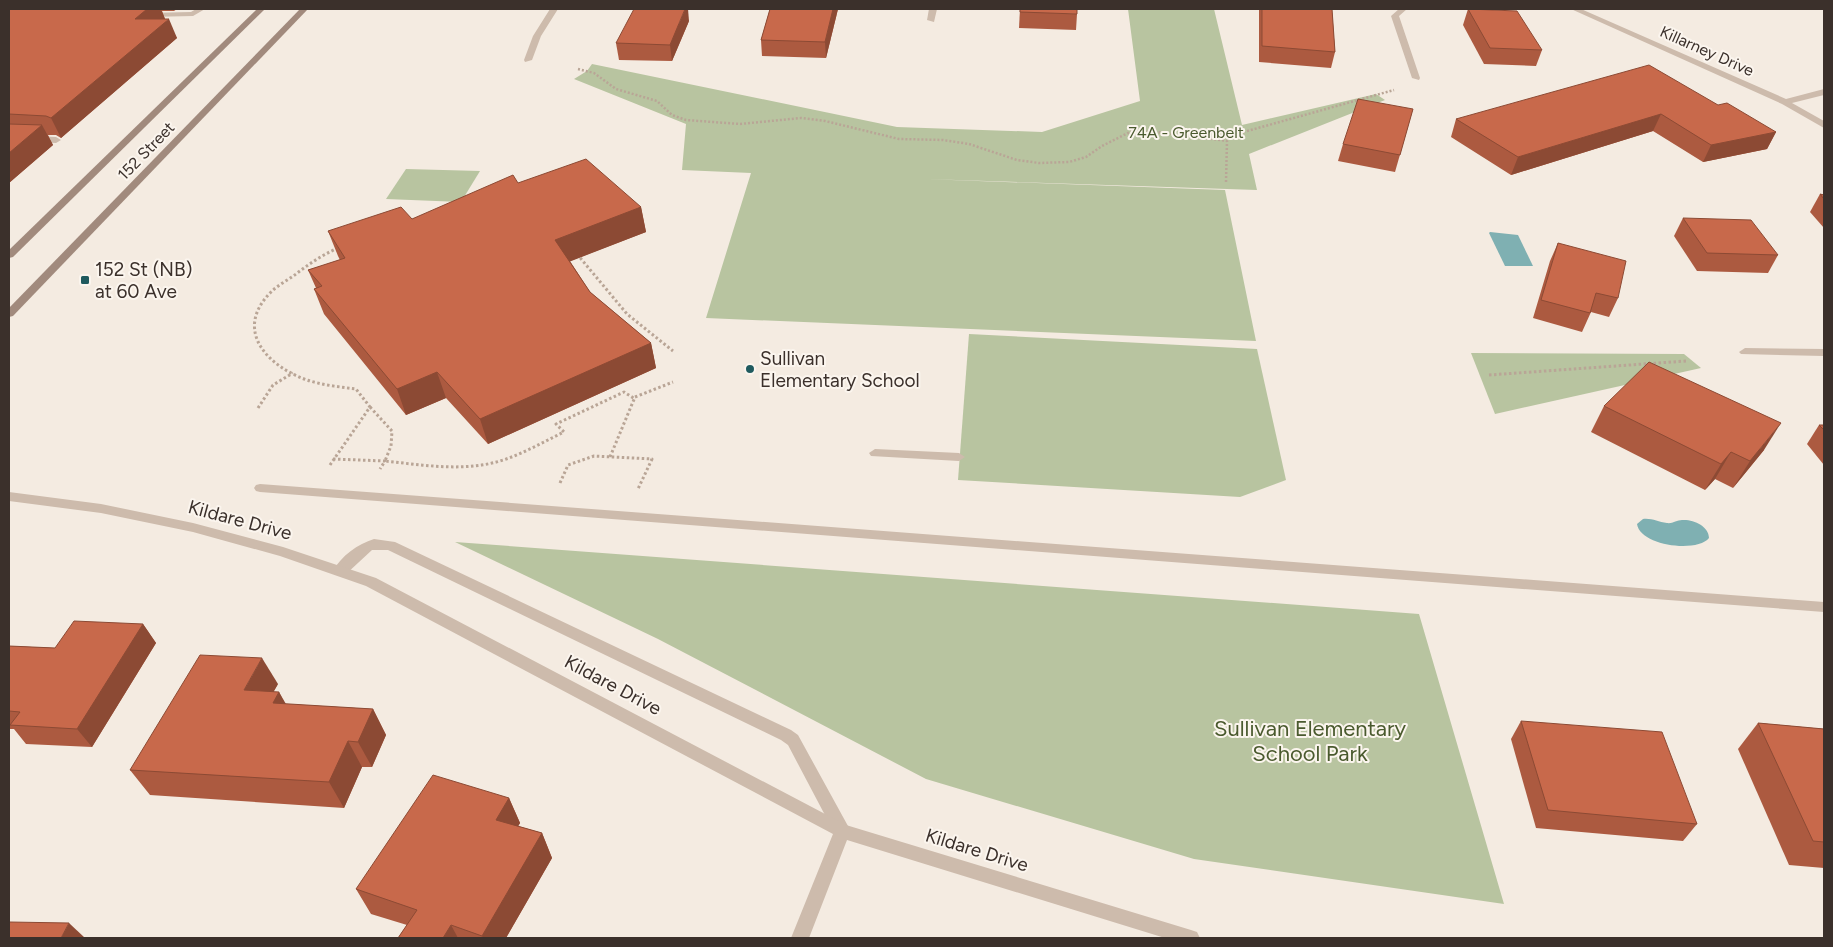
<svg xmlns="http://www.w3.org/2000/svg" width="1833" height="947" font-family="Figtree,sans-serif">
<rect width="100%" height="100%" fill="#f4ebe1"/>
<!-- green -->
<g fill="#b8c4a0">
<path d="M1128 9H1214L1242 125 1376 94 1385 100 1249 154 1257 190 925 179 1225 190 1256 341 706 318 751 173 682 170 686 124 574 79 587 71 592 64 897 127 1042 132 1140 101Z"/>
<path d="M406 169 480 171 461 202 386 199Z"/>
<path d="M969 334 1257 349 1286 480 1240 497 958 480Z"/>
<path d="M1471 353 1684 354 1701 368 1495 414Z"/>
<path d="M455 542 1419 614 1504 904 1194 859 926 779 658 639Z"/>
</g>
<!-- water -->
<g fill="#7fb0b2">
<path d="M1490 232 1518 235 1533 266H1505L1489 233Z"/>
<path d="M1643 519C1652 518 1658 522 1667 523 1672 524 1677 520 1682 520 1693 519 1709 526 1709 538 1697 553 1640 546 1637 524Z"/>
</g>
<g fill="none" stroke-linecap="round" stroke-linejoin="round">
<!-- path-far1 -->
<g stroke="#b9a596" stroke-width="2.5" stroke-dasharray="2 2" stroke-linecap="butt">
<path d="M578 69 594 73 616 89 657 101 672 115 686 120 740 124 801 118 825 121 899 139 943 140 969 144 1017 160 1039 163 1069 162 1086 157 1102 146 1132 131 1156 132 1227 141"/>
<path d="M1226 182 1227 141 1233 135 1394 90"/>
</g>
<!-- path -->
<g stroke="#b9a596" stroke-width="3" stroke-dasharray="2.5 2.5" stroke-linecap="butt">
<path d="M577 254 627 314 673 351"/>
<path d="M1489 375 1686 361"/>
<path d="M370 407 392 431 391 446 385 461C423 465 463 472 500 461 523 454 543 442 564 432L556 424 624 392 635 399"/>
<path d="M258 408 273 385 293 373"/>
<path d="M610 457 635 397 673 382"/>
<path d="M333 459 385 461 380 469"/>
<path d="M330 465 370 407 356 389C340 387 322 385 307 380 267 366 233 330 271 292 278 285 288 280 296 274 309 264 322 255 338 248"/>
<path d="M560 483 568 465 594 456 652 459 638 489"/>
</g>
<!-- lane -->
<g fill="#cdbbac" fill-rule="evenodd">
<path d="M9 135 56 137 61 140 56 143 9 141Z"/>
<path d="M875 449 959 453 965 457 959 461 871 456 869 453Z"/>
<path d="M260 484 1824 602V612L260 492 256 491 254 488 256 485Z"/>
<path d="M374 539 395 542 791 730 798 735 848 826 850 831 848 836 842 838 836 836 788 745 781 740 388 550H372L345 575H335L333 571C341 556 358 544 374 539Z"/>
</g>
<!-- street -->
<g fill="#cdbbac" fill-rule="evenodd">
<path d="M196 9H205L193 16 148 17 144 15 148 13 191 12Z"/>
<path d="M550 9H558L541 36 532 60 525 62 524 60 533 36Z"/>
<path d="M929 9H937L934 22 927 20Z"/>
<path d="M1399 9H1407L1399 16 1420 78 1419 80 1412 78 1391 16Z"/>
<path d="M1571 9H1581L1786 99 1824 89V95L1792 103 1824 121V128L1782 104Z"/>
<path d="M1745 348 1824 349V356L1741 354 1739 352Z"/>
<path d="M9 492 101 504 193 523 283 547 376 578 846 825 1191 930 1197 932 1200 938H1165L847 840 809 938H791L833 834 366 586 280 556 193 532 101 513 9 501Z"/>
</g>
<!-- secondary -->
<g fill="#a18a7d" fill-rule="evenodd">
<path d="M257 9H265L13 257 9 258V250Z"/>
<path d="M300 9H308L13 316 9 317V308Z"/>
</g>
</g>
<!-- wall -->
<g fill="#ac5a40">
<path d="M9 9H177L174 11H162L165 19 177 38 61 138 56 135H48L53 145 9 183Z"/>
<path d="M770 9H838L826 58 762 56 761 40Z"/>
<path d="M1020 9 1077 14 1076 30 1019 28Z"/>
<path d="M1259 9H1332L1335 52 1331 68 1259 62Z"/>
<path d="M1468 9 1542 50 1536 66 1484 64 1463 25Z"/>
<path d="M689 21 672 61 619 60 616 43Z"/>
<path d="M1718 105 1776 132 1767 149 1703 162 1653 131 1511 175 1451 137 1456 119Z"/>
<path d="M1413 109 1395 172 1338 161 1343 144Z"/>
<path d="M518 183 641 207 646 232 570 261 590 292 651 343 656 368 488 444 446 398 406 415 324 314 314 289 316 288 308 270 340 260 338 256 328 231 412 219Z"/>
<path d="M1820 194 1824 195V228L1810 212Z"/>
<path d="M1683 218 1778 255 1768 273 1697 271 1674 236Z"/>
<path d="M1558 243 1618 298 1609 317 1591 312 1582 332 1533 318 1550 261Z"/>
<path d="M1604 406 1764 450 1733 488 1715 479 1705 490 1591 432Z"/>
<path d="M1819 425H1824V465L1807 444Z"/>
<path d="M143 624 156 643 92 747 26 744 14 729H9V646L55 648Z"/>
<path d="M278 684 273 692H279L285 704 373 709 386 735 372 767H362L344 808 150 795 130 770Z"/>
<path d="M1521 721 1697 824 1683 841 1536 828 1511 739Z"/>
<path d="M1758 723 1824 729V868L1789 865 1738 749Z"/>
<path d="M509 798 520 823 518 826 542 833 552 858 506 938H398L407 925 371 914 356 889Z"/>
</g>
<!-- shaded-wall -->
<g fill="#8c4a34">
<path d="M147 9H161L165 19 144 37 135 19Z"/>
<path d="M685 9H688L689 21 672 61 670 45Z"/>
<path d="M833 9H838L826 58 825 42Z"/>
<path d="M169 19 177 38 61 138 51 118Z"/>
<path d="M1661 114 1653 131 1511 175 1518 157Z"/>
<path d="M42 125 53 145 9 183V153Z"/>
<path d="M1776 132 1767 149 1703 162 1711 145Z"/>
<path d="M641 207 646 232 561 265 555 240Z"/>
<path d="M651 343 656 368 488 444 480 419Z"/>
<path d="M437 372 446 398 406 415 397 389Z"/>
<path d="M1781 423 1764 450 1733 488 1750 461Z"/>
<path d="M1731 452 1715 479 1705 490 1721 464Z"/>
<path d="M143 624 156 643 92 747 77 729Z"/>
<path d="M262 658 278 684 260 716 244 690Z"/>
<path d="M279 692 294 718 273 703Z"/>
<path d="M373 709 386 735 372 767 358 742Z"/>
<path d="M348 741 362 767 344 808 329 782Z"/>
<path d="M509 798 520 823 507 845 496 820Z"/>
<path d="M542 833 552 858 506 938H483L482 936Z"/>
<path d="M69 923 85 938H61Z"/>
<path d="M451 925 458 938H443Z"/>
</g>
<!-- building -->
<g fill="#c8694b" stroke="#8c4a34">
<path d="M9 9H147L135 19H169L51 118 46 116 9 114Z"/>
<path d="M634 9H685L670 45 616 43Z"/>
<path d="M770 9H833L825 42 761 40Z"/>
<path d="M1020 9H1077V14L1020 12Z"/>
<path d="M1262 9H1332L1335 52 1262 46Z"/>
<path d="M1468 9 1517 11 1542 50 1490 48Z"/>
<path d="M1649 65 1718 105 1727 103 1776 132 1711 145 1661 114 1518 157 1456 119Z"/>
<path d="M1358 99 1413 109 1400 155 1343 144Z"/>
<path d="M9 124 42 125 9 153Z"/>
<path d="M586 159 641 207 555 240 590 292 651 343 480 419 437 372 397 389 314 289 322 286 308 270 345 258 328 231 401 207 412 219 513 175 518 183Z"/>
<path d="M1820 194 1824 195V199Z"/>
<path d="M1683 218 1751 220 1778 255 1707 253Z"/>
<path d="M1558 243 1626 261 1618 298 1596 293 1590 313 1541 300Z"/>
<path d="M1649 362 1781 423 1750 461 1731 452 1721 464 1604 406Z"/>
<path d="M1819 425H1824V430Z"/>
<path d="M74 621 143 624 77 729 10 725 20 712 9 711V646L55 648Z"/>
<path d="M200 655 262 658 244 690 279 692 273 703 373 709 358 742 348 741 329 782 130 770Z"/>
<path d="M1521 721 1662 732 1697 824 1548 810Z"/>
<path d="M1758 723 1824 729V842L1813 841Z"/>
<path d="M433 775 509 798 496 820 542 833 482 936 451 925 443 938H398L417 910 356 889Z"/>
<path d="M9 922 69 923 61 938H9Z"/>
</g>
<!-- markers -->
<g fill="#1f5a5e" stroke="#fbf5ee" stroke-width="2">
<rect x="80" y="275" width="10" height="10" rx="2.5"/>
<circle cx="750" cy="369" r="5"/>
</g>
<g text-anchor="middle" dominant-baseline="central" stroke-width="4" stroke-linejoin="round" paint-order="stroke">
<!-- far-street labels -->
<g font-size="16" fill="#3b302b" stroke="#fbf5ee">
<text transform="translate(1707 51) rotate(24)">Killarney Drive</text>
<text transform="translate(146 151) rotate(-46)">152 Street</text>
</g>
<!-- far-park labels -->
<g font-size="16" fill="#4a5a2e" stroke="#fbf5ee">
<text x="1186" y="132">74A - Greenbelt</text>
</g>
<!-- poi labels -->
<g font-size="19" fill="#3b302b" stroke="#fbf5ee" text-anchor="start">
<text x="95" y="269">152 St (NB)<tspan x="95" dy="22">at 60 Ave</tspan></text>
<text x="760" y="358">Sullivan<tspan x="760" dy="22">Elementary School</tspan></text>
</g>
<!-- street labels -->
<g font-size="19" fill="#3b302b" stroke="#fbf5ee">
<text transform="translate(240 520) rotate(15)">Kildare Drive</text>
<text transform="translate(613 685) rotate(28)">Kildare Drive</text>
<text transform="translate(977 850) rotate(17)">Kildare Drive</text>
</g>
<!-- near-park labels -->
<g font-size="22" fill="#4a5a2e" stroke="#fbf5ee">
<text x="1310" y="728">Sullivan Elementary<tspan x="1310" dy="25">School Park</tspan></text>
</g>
</g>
<!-- border -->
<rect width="1833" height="947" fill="none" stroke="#3b302b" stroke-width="20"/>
</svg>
